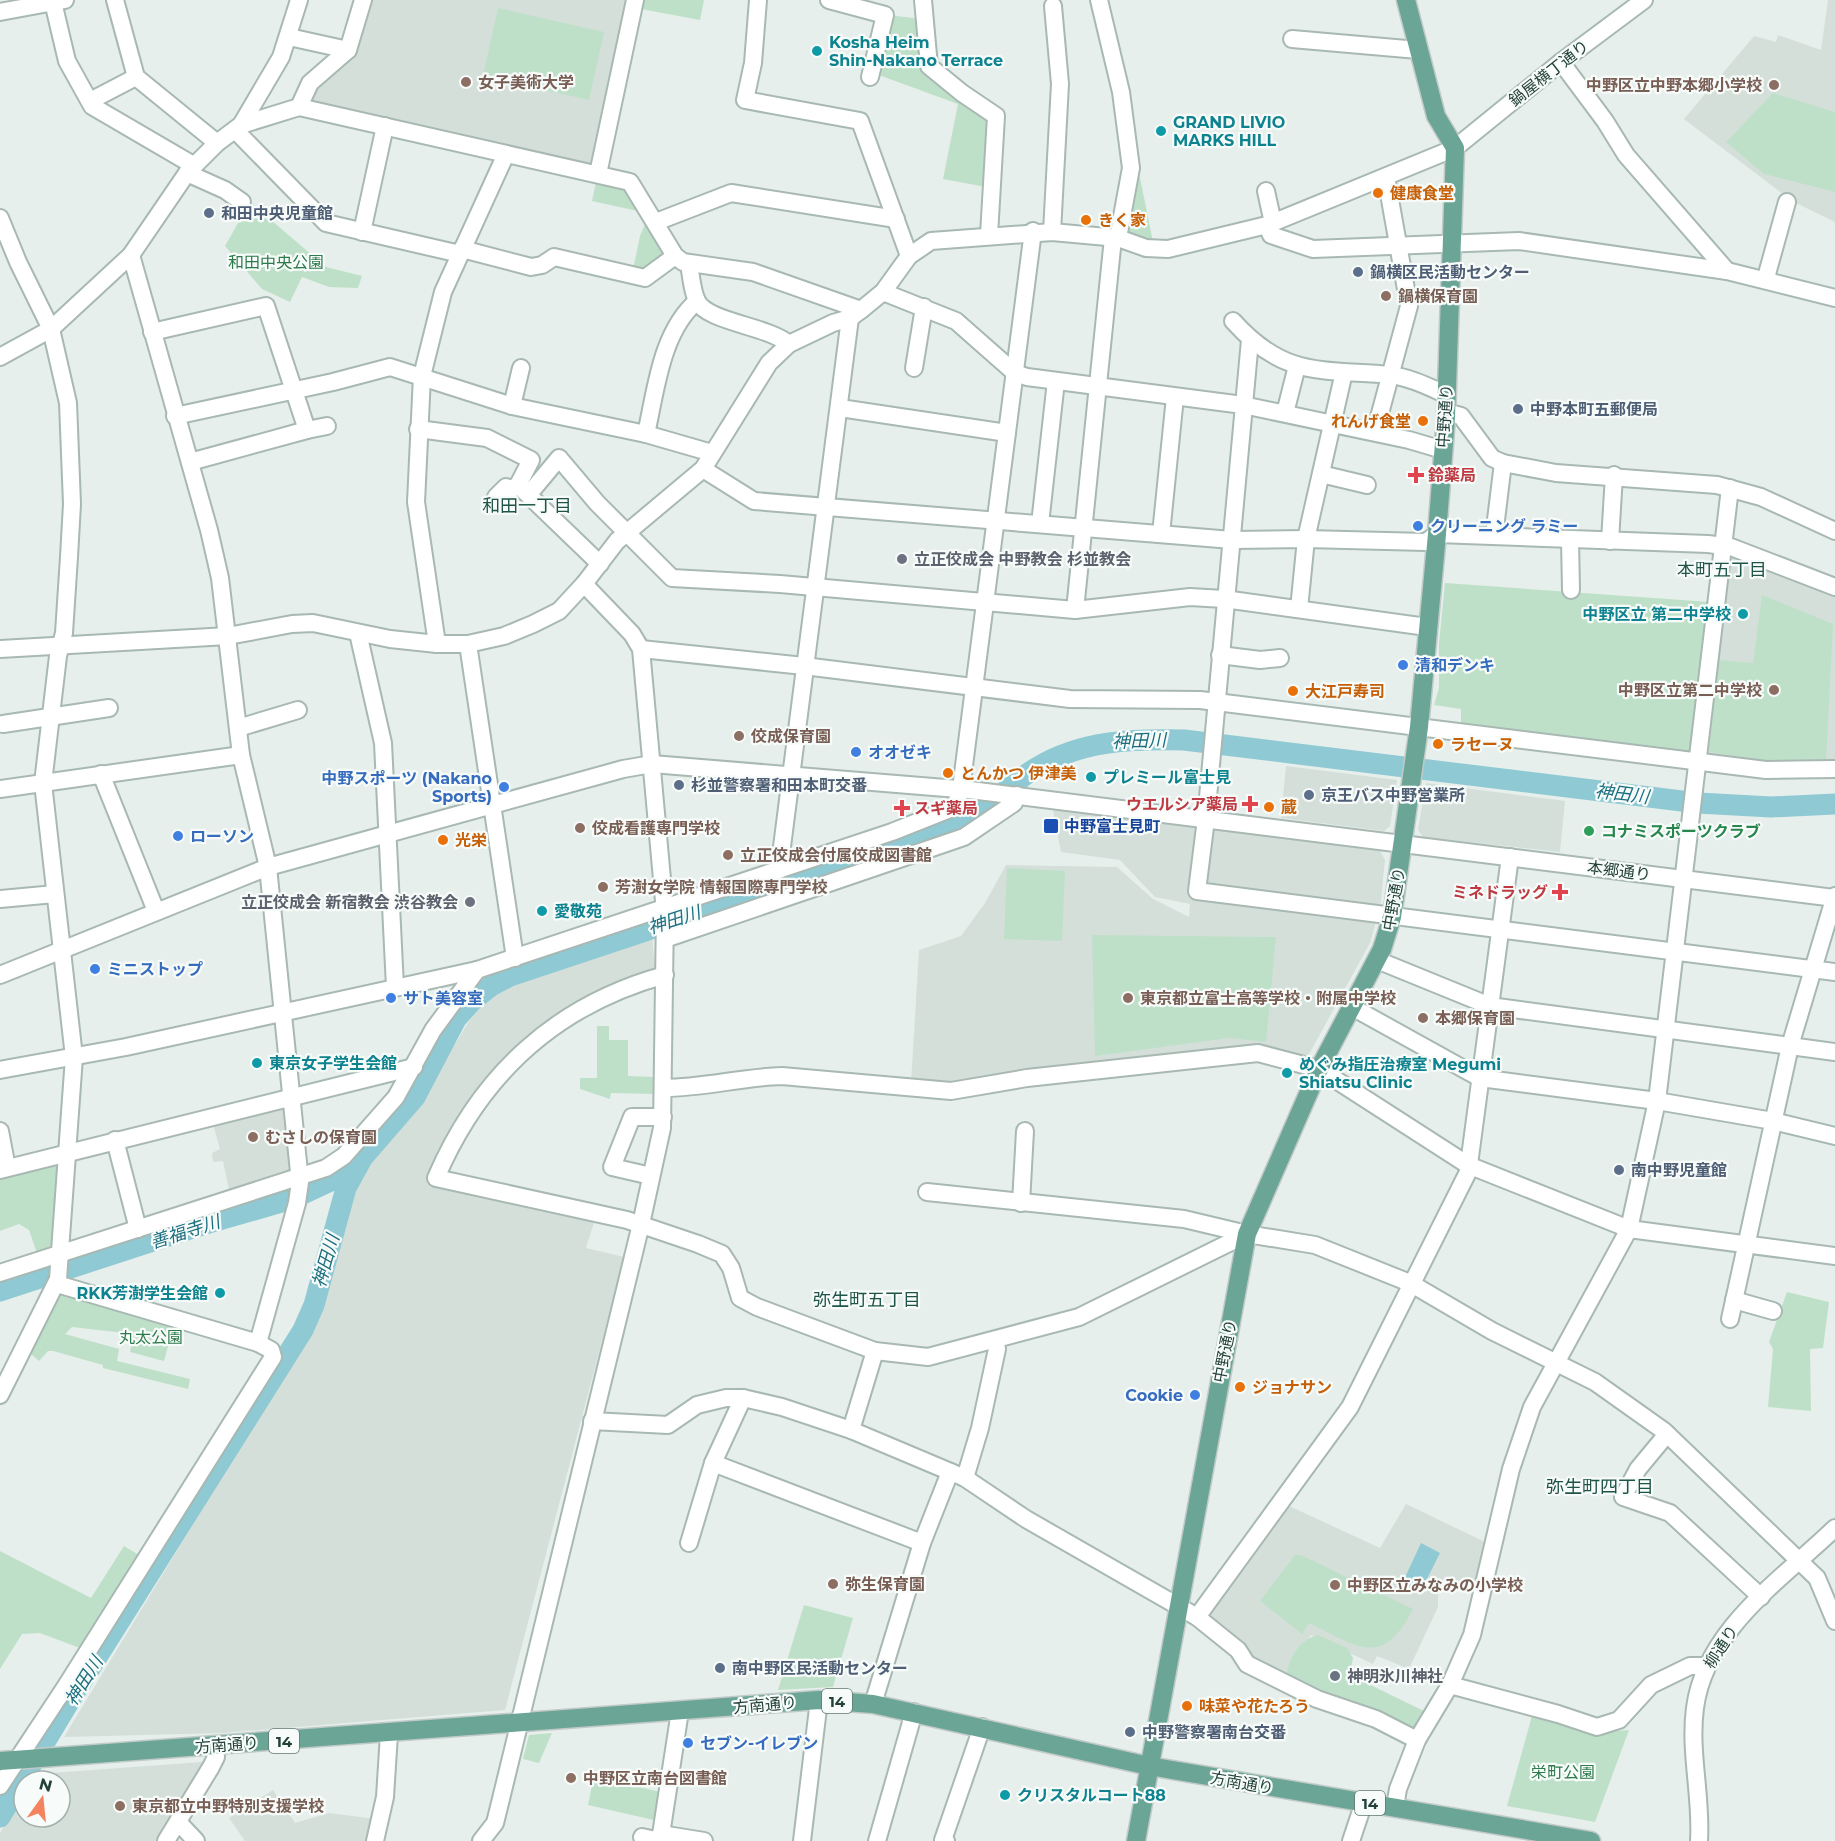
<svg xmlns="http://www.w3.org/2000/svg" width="1835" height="1841" font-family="Montserrat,'Noto Sans JP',sans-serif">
<rect width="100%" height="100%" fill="#e6efeb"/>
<!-- built -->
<g fill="#d4dfda">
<path d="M367 0H630L595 170 309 102Z"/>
<path d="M1828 0H1835V222L1796 203 1795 198 1783 194 1684 119 1754 36 1776 42 1778 35 1821 50Z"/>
<path d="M1729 553 1835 593V763L1769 765 1709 758 1705 753Z"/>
<path d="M1286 766 1397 780 1390 826 1384 831 1281 818Z"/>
<path d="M1426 783 1565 801 1560 852 1423 837 1418 830Z"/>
<path d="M1053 810 1199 828 1191 895 1377 918 1370 943 1307 1058 1250 1046 952 1084 911 1083 919 950 961 936 985 903 1006 865 1117 867 1153 899 1189 917 1190 904 1155 897 1120 860 1061 852Z"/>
<path d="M1211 829 1380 851 1385 860 1380 909 1204 887Z"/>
<path d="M652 934 655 970 548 1021 524 1040 481 1086 452 1127 429 1182 595 1219 586 1248 624 1257 505 1710 222 1733 64 1737 313 1326 354 1195 377 1153 410 1117 474 1013 498 990 529 973Z"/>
<path d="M281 1104 286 1108 292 1168 288 1176 230 1194 223 1161 213 1162 212 1153 220 1149 213 1124Z"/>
<path d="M1406 1504 1487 1543 1476 1592 1444 1578 1438 1592V1607L1409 1669 1377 1656 1373 1664 1311 1635 1285 1676 1250 1659 1206 1616 1287 1505 1380 1548Z"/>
<path d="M202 1762 204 1766 160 1841H0V1833L24 1794V1817H60V1781H32L37 1774Z"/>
<path d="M273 1790 295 1823 329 1813 376 1819 369 1841H245L229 1818Z"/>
</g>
<!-- green -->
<g fill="#bfe0c8">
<path d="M643 0H704L700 20 641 9Z"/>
<path d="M498 8 604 32 589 100 483 76Z"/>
<path d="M888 15 921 19 922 64 989 116 986 187 943 179 958 104 876 74Z"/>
<path d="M1773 93 1835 112V192L1764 174 1726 142Z"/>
<path d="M1139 173 1153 242 1125 235Z"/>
<path d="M596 182 631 192 642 212 592 201Z"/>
<path d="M250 202 326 267 362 276 358 288 329 287 302 277 290 302 262 289 225 246Z"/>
<path d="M646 222 665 248 664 255 643 271 633 270 640 236Z"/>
<path d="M1445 583 1710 602 1692 754 1461 726V709L1434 705 1439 688V643Z"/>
<path d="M1762 595 1833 624 1826 761H1767L1709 752 1719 660 1753 663Z"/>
<path d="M1007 868 1065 871 1062 941 1004 939Z"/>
<path d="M1092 935 1276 937 1266 1042 1229 1038 1095 1056Z"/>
<path d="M597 1026H609V1040H628V1076L655 1077V1094L611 1093 610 1099 580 1089V1078H597Z"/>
<path d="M58 1160 52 1249 38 1256 29 1230 19 1224 0 1231V1177Z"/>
<path d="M61 1290 174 1324 164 1361 130 1352 133 1334 72 1327 65 1334 119 1349 117 1361 190 1379 188 1389 103 1368V1365L53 1351H48L39 1361 29 1352Z"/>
<path d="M1787 1292 1829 1302 1823 1348 1810 1349 1811 1411 1768 1407 1773 1349 1769 1342Z"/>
<path d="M124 1546 139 1555 85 1650 40 1633 22 1634 0 1669V1551L91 1598Z"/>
<path d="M1295 1555H1301L1413 1609C1382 1670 1357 1646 1309 1623L1302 1634 1260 1601Z"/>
<path d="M804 1605 853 1618 833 1687 778 1690Z"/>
<path d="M1318 1635 1347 1648 1353 1658 1350 1673 1354 1677 1424 1711 1430 1724 1422 1736 1287 1679C1286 1660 1300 1639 1318 1635Z"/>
<path d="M1532 1716 1591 1733 1629 1730 1595 1822 1507 1806Z"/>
<path d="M552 1733 539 1763 523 1759 529 1735Z"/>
<path d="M594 1776 664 1793 658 1821 588 1805Z"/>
</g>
<!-- water -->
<path fill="#8ec9d4" d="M1421 1543 1440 1553 1420 1593 1402 1584Z"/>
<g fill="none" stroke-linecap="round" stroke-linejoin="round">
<!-- river -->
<g stroke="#8ec9d4" stroke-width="21">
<path d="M0 1291 202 1225 292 1199 337 1178 356 1163"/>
<path d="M0 1817 75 1692 303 1330 314 1305 346 1188 363 1157 415 1097 456 1019 472 1001 491 986 510 976 936 834C954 827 970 820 985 808 1002 795 1017 779 1036 768 1082 740 1132 739 1184 740L1698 803 1771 807 1835 804"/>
</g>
<!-- minor casing -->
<g stroke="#a8b8b2" stroke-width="20">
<g id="minor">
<path d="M115 0 136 77"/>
<path d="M758 0 753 63 745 100 860 121 909 256"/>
<path d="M829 0 885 15 870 77"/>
<path d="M923 0 929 66 962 93 996 116 989 235"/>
<path d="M1099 0 1121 92 1131 168 1118 238"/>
<path d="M53 2 67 61 92 106 193 165"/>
<path d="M0 12 65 0"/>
<path d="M289 37 348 50"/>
<path d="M1292 39 1418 50"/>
<path d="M1561 62 1605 121 1626 155 1727 271"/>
<path d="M90 101 136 77 217 143"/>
<path d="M299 107 630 182 675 256 683 262 753 272 861 310"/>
<path d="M241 125 281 57 299 0"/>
<path d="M235 130 326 223 460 254"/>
<path d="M187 173 225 190 242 202"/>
<path d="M598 174 635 0"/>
<path d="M1266 191 1273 223"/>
<path d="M0 218 18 262 51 329 68 403 72 504 69 557 64 633 58 656 43 783 74 1057 58 1279 0 1395"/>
<path d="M656 222 731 193 896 219"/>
<path d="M1267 225 1271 235 1313 249 1519 241 1727 271 1835 298"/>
<path d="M362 232 385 126"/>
<path d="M1052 232 1060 84 1053 6"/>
<path d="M462 249 531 267 542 265 554 257 645 278 675 256"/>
<path d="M131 255 209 530 220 578 241 755 268 867 300 1182 297 1203 258 1343"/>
<path d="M689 264C691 275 692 291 697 301 707 322 768 326 789 344"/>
<path d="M1769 280 1767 274 1787 202"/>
<path d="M883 292 956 321 1015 373 1027 377 1243 405 1409 440 1443 450"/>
<path d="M1233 321C1284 378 1321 369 1390 375 1409 377 1429 387 1447 395"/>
<path d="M152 332 266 306 307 430 190 462"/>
<path d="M1250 340 1206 819 1197 891 1835 972"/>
<path d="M0 357 51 329 131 255 187 173 217 143 241 125 299 107 310 83 348 50 363 0"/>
<path d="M914 368 924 307"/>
<path d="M512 406 521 368"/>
<path d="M840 408 1007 433"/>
<path d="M1446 412 1461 416 1492 458 1503 463 1556 473 1717 485 1761 497 1835 531"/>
<path d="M1285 413 1297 366"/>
<path d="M175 416 333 382 390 367 512 406 646 434 712 453"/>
<path d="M418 429 487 438 531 460 518 485"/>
<path d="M307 430 327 426"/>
<path d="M1375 432 1409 306 1386 177"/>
<path d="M646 434C656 390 661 332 697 301"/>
<path d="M703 469 754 501 1232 540 1306 539 1426 542 1437 534 1708 544 1731 547 1835 587"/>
<path d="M1321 474 1367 485"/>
<path d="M529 494 559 458 597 503 672 578 780 584 1075 610 1190 597 1224 599 1427 627"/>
<path d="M496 497 506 487 512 489 518 485 600 564"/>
<path d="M1040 524 1056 381"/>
<path d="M1161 534 1175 397"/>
<path d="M1494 536 1503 463"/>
<path d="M1570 539 1571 590"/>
<path d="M1610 541 1614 475"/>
<path d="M1299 609 1306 539 1344 372"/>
<path d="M1075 610 1113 238"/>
<path d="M358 633 383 743 395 987"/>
<path d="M437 644 416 502 422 376 443 292 506 154"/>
<path d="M468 644 515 958"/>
<path d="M0 649 228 636 292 624 313 623 390 639 437 644H468L504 636 533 624 559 611 584 584 617 541 703 469 769 363 789 344 833 323 850 318 861 310 883 292 909 256 931 241 1052 232 1118 238 1146 248 1168 249 1267 225 1455 148 1561 62 1644 0"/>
<path d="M641 649 804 666 1070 699 1200 700 1766 770 1835 769"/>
<path d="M1220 655 1260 660 1280 658"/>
<path d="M3 724 109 708"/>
<path d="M238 728 298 710"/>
<path d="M101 774 156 911"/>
<path d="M0 789 241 755"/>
<path d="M779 870 850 318"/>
<path d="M0 899 55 894"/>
<path d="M665 939 964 837 1014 803 1017 795"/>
<path d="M1377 960 1490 1006 1835 1052"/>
<path d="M0 975 268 867 623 769 652 764 970 790 1835 898"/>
<path d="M665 975C556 1005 480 1075 436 1178L627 1220 698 1244 722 1254 731 1268 740 1298 757 1307 875 1351 928 1357 1079 1317 1247 1234"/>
<path d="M1352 1007 1480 1078 1657 1101 1773 1121 1835 1136"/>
<path d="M0 1070 126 1047 477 970"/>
<path d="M664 1088C704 1088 742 1077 782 1076L951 1091 1027 1078 1258 1053 1319 1069 1468 1165 1629 1229 1835 1256"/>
<path d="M0 1131 7 1168"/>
<path d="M115 1140 138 1229"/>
<path d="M0 1170 414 1067"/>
<path d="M651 1176 612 1167 632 1117H663"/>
<path d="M927 1192 1184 1219 1247 1234 1315 1245 1410 1283 1492 1331 1595 1382 1664 1431 1817 1578 1835 1621"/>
<path d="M1021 1203 1025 1131"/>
<path d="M0 1273 326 1168 344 1156 396 1097 433 1030 477 970 892 832 955 807 961 789 1033 231"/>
<path d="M1734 1300 1773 1311"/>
<path d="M1730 1319 1790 1046 1835 896"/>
<path d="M592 1421 668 1425 697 1405 726 1398H743L782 1407 851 1430 965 1478 1026 1519 1197 1617 1238 1650 1247 1664 1317 1699 1376 1719 1417 1740"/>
<path d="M851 1430 875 1351"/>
<path d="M1667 1434 1638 1469 1623 1497 1670 1513 1761 1597"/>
<path d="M713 1463 922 1543"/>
<path d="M965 1478 980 1428 997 1349 995 1340"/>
<path d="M689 1543 713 1463 743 1398"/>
<path d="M1197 1617 1350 1407 1468 1172 1510 857"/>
<path d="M1450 1685 1558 1714 1597 1727 1619 1720 1651 1685 1690 1666H1706"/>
<path d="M873 1704 922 1543 950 1472"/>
<path d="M0 1786 66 1686 273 1357 271 1350 258 1343 57 1284"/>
<path d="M1395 1807 1398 1789 1417 1740 1450 1685 1472 1635 1511 1469 1532 1407 1629 1229 1657 1101 1730 488"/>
<path d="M178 1822 196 1841"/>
<path d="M661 1834 704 1841"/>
<path d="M642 1837 660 1841"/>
<path d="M166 1841 211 1767 216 1757 214 1746"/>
<path d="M375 1841 385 1797 389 1734"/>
<path d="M481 1841 495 1823 499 1807 641 1224 662 1128 665 912 641 649 632 634 584 584"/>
<path d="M660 1841 680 1711"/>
<path d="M802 1841 819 1700"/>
<path d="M877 1841 914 1712"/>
<path d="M946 1841 943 1840 982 1727"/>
<path d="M1351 1841 1364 1802"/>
<path d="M1699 1841C1702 1797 1689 1752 1695 1708 1705 1630 1782 1579 1835 1528"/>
</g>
</g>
<!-- major casing -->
<g stroke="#c2cac8" stroke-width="21">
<g id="major">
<path d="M0 1761 819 1700 873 1704 1149 1766 1591 1841"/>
<path d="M1136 1841 1247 1234 1319 1069 1382 949 1392 917 1419 727 1437 534 1446 417 1455 148 1436 116 1406 0"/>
</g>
</g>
<!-- minor -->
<use href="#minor" stroke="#fff" stroke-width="16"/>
<!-- major -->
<use href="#major" stroke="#6aa596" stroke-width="18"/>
</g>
<!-- markers -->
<g fill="#0f9aa8" stroke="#f7fbf9" stroke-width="2">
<circle cx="817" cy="51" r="6"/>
<circle cx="1161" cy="131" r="6"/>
<circle cx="1743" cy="614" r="6"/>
<circle cx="1091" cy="777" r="6"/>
<circle cx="542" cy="911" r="6"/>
<circle cx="257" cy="1063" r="6"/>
<circle cx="1287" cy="1073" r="6"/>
<circle cx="220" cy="1293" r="6"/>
<circle cx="1005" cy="1795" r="6"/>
</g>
<g fill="#8d6e63" stroke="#f7fbf9" stroke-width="2">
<circle cx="466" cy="82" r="6"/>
<circle cx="1774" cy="85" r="6"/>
<circle cx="1386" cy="296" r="6"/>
<circle cx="1774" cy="690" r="6"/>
<circle cx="739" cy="736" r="6"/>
<circle cx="580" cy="828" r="6"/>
<circle cx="728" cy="855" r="6"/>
<circle cx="603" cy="887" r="6"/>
<circle cx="1128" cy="998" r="6"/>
<circle cx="1423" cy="1018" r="6"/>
<circle cx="253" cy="1137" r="6"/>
<circle cx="833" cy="1584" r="6"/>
<circle cx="1335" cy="1585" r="6"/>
<circle cx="571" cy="1778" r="6"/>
<circle cx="120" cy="1806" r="6"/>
</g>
<g fill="#e8710a" stroke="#f7fbf9" stroke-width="2">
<circle cx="1378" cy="193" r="6"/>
<circle cx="1086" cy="220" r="6"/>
<circle cx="1423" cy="421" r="6"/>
<circle cx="1293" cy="691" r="6"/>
<circle cx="1438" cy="744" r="6"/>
<circle cx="948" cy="773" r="6"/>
<circle cx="1269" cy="807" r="6"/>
<circle cx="443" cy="840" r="6"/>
<circle cx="1240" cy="1387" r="6"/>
<circle cx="1187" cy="1706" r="6"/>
</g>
<g fill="#5c6f8a" stroke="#f7fbf9" stroke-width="2">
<circle cx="209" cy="213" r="6"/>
<circle cx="1358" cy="272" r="6"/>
<circle cx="1518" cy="409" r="6"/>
<circle cx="679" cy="785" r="6"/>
<circle cx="1309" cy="795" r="6"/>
<circle cx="1619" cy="1170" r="6"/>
<circle cx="720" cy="1668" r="6"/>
<circle cx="1130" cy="1732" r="6"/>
</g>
<g fill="#e0444e" stroke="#f7fbf9" stroke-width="2">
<path d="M1413 466h6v6h6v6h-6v6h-6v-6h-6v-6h6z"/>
<path d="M1247 795h6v6h6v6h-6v6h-6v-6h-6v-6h6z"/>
<path d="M899 799h6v6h6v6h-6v6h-6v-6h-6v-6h6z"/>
<path d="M1557 883h6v6h6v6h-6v6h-6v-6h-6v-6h6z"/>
</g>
<g fill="#3f7fe0" stroke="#f7fbf9" stroke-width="2">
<circle cx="1418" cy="526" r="6"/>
<circle cx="1403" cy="665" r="6"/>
<circle cx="856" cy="752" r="6"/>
<circle cx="504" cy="787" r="6"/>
<circle cx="178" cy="836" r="6"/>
<circle cx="95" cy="969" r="6"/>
<circle cx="391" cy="998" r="6"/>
<circle cx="1195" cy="1395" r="6"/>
<circle cx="688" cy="1743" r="6"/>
</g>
<g fill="#6b7280" stroke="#f7fbf9" stroke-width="2">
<circle cx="902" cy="559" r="6"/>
<circle cx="470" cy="902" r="6"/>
<circle cx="1335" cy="1676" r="6"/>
</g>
<rect fill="#1a4fb4" stroke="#f7fbf9" stroke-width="2" x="1043" y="818" width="16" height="16" rx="3"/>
<circle fill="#2e9e5b" stroke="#f7fbf9" stroke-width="2" cx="1589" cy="831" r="6"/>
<g text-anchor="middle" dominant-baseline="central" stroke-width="4.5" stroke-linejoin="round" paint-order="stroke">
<!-- shield labels -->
<g fill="#f7fbf9" stroke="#637a73" stroke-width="1.5">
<rect x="822" y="1689" width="30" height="24" rx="4.5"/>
<rect x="269" y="1729" width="30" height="24" rx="4.5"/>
<rect x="1355" y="1791" width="30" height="24" rx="4.5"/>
</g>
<g font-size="15" font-weight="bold" fill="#24423a">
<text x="837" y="1701">14</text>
<text x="284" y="1741">14</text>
<text x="1370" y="1803">14</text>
</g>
<!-- culture labels -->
<g font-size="16" font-weight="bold" fill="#0d838f" stroke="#f7fbf9" text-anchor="start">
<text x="829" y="42">Kosha Heim<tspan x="829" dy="18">Shin-Nakano Terrace</tspan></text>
<text x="1173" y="122">GRAND LIVIO<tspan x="1173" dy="18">MARKS HILL</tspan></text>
<text x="1731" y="614" text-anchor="end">中野区立 第二中学校</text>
<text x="1103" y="777">プレミール富士見</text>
<text x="554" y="911">愛敬苑</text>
<text x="269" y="1063">東京女子学生会館</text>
<text x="1299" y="1064">めぐみ指圧治療室 Megumi<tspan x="1299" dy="18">Shiatsu Clinic</tspan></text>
<text x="208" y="1293" text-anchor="end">RKK芳澍学生会館</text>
<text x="1017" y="1795">クリスタルコート88</text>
</g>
<!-- street labels -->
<g font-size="16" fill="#24423a" stroke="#f7fbf9">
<text transform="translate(1549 73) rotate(-38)">鍋屋横丁通り</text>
<text transform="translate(1445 416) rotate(-86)">中野通り</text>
<text transform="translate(1619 871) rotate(7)">本郷通り</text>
<text transform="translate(1394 899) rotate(-80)">中野通り</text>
<text transform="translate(1225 1351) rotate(-79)">中野通り</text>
<text transform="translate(1721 1647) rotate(-57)">柳通り</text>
<text transform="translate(765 1705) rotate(-5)">方南通り</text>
<text transform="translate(227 1745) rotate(-4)">方南通り</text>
<text transform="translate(1242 1783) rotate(10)">方南通り</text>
</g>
<!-- education labels -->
<g font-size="16" font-weight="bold" fill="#785e54" stroke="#f7fbf9" text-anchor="start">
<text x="478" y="82">女子美術大学</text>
<text x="1762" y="85" text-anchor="end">中野区立中野本郷小学校</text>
<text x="1398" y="296">鍋横保育園</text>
<text x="1762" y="690" text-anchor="end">中野区立第二中学校</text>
<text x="751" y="736">佼成保育園</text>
<text x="592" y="828">佼成看護専門学校</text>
<text x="740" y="855">立正佼成会付属佼成図書館</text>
<text x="615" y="887">芳澍女学院 情報国際専門学校</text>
<text x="1140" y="998">東京都立富士高等学校・附属中学校</text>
<text x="1435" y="1018">本郷保育園</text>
<text x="265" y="1137">むさしの保育園</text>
<text x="845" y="1584">弥生保育園</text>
<text x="1347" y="1585">中野区立みなみの小学校</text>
<text x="583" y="1778">中野区立南台図書館</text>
<text x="132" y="1806">東京都立中野特別支援学校</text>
</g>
<!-- food labels -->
<g font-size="16" font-weight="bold" fill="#c56008" stroke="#f7fbf9" text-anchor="start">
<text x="1390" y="193">健康食堂</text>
<text x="1098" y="220">きく家</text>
<text x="1411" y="421" text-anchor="end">れんげ食堂</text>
<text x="1305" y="691">大江戸寿司</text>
<text x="1450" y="744">ラセーヌ</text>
<text x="960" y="773">とんかつ 伊津美</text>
<text x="1281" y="807">蔵</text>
<text x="455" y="840">光栄</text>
<text x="1252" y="1387">ジョナサン</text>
<text x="1199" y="1706">味菜や花たろう</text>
</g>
<!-- service labels -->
<g font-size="16" font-weight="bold" fill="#4e5e75" stroke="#f7fbf9" text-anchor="start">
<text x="221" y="213">和田中央児童館</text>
<text x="1370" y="272">鍋横区民活動センター</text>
<text x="1530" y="409">中野本町五郵便局</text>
<text x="691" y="785">杉並警察署和田本町交番</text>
<text x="1321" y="795">京王バス中野営業所</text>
<text x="1631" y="1170">南中野児童館</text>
<text x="732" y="1668">南中野区民活動センター</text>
<text x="1142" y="1732">中野警察署南台交番</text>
</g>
<!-- park labels -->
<g font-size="16" fill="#2d7a4b" stroke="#f7fbf9">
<text x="276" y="262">和田中央公園</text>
<text x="151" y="1337">丸太公園</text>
<text x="1563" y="1772">栄町公園</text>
</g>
<!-- health labels -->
<g font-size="16" font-weight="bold" fill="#be3a42" stroke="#f7fbf9" text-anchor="start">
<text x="1428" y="475">鈴薬局</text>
<text x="1238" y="804" text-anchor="end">ウエルシア薬局</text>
<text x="914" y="808">スギ薬局</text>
<text x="1548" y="892" text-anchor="end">ミネドラッグ</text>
</g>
<!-- shop labels -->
<g font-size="16" font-weight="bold" fill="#366cbe" stroke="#f7fbf9" text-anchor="start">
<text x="1430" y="526">クリーニング ラミー</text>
<text x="1415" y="665">清和デンキ</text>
<text x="868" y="752">オオゼキ</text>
<text x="492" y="778" text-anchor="end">中野スポーツ (Nakano<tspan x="492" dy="18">Sports)</tspan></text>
<text x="190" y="836">ローソン</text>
<text x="107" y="969">ミニストップ</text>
<text x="403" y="998">サト美容室</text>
<text x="1183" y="1395" text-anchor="end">Cookie</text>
<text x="700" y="1743">セブン-イレブン</text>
</g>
<!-- worship labels -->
<g font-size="16" font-weight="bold" fill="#5b616d" stroke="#f7fbf9" text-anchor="start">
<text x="914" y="559">立正佼成会 中野教会 杉並教会</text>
<text x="458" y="902" text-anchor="end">立正佼成会 新宿教会 渋谷教会</text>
<text x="1347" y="1676">神明氷川神社</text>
</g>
<!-- transit labels -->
<g font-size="16" font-weight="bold" fill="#164399" stroke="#f7fbf9" text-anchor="start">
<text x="1064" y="826">中野富士見町</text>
</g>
<!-- leisure labels -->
<g font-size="16" font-weight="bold" fill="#27864d" stroke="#f7fbf9" text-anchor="start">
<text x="1601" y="831">コナミスポーツクラブ</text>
</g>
<!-- neighbourhood labels -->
<g font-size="18" fill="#1f5548" stroke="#f7fbf9">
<text x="527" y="506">和田一丁目</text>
<text x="1722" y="570">本町五丁目</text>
<text x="867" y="1300">弥生町五丁目</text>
<text x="1600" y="1487">弥生町四丁目</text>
</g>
<!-- water labels -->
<g font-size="18" font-style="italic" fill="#1c6f80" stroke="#f7fbf9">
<text transform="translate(1139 741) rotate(-2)">神田川</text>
<text transform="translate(1622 794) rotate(7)">神田川</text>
<text transform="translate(674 920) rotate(-18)">神田川</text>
<text transform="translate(185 1232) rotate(-18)">善福寺川</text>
<text transform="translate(326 1261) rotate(-74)">神田川</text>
<text transform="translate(84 1681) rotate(-58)">神田川</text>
</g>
</g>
<!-- north arrow -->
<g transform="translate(42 1799) rotate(15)"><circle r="28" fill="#f7fbf9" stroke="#a3b1ad" stroke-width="1.5"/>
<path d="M0-4.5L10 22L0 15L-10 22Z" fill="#f4845f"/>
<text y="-9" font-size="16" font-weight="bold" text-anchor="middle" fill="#24423a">N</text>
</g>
</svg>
